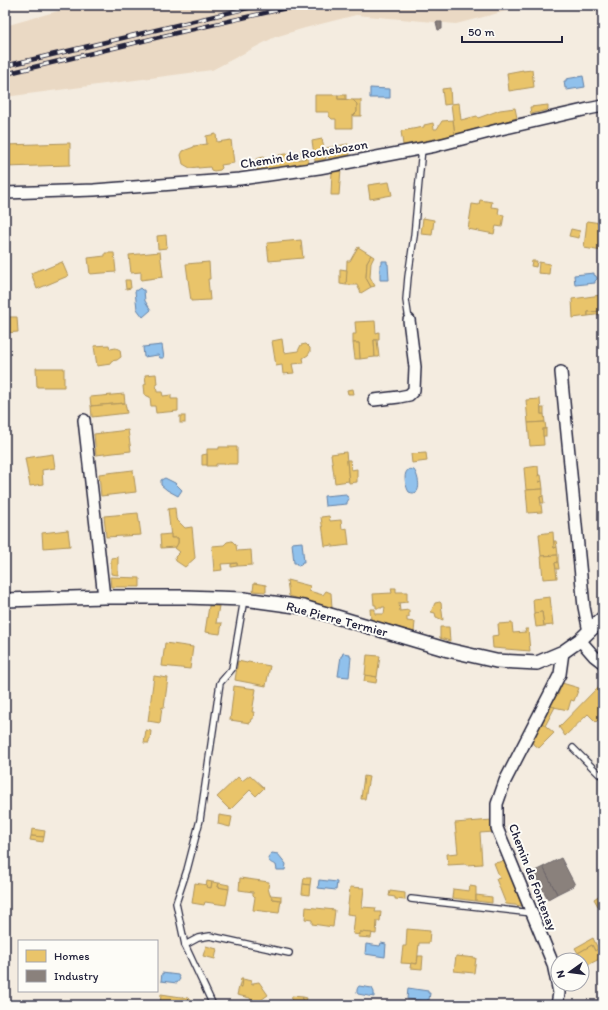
<svg xmlns="http://www.w3.org/2000/svg" width="608" height="1010" font-family="Itim,sans-serif">
<rect width="100%" height="100%" fill="#f4ece0"/>
<filter id="ink" filterUnits="userSpaceOnUse"><feTurbulence type="fractalNoise" baseFrequency=".025" numOctaves="2"/><feDisplacementMap in="SourceGraphic" scale="8" xChannelSelector="R" yChannelSelector="G"/><feConvolveMatrix kernelMatrix="1 2 1 2 8 2 1 2 1" color-interpolation-filters="sRGB"/></filter>
<g filter="url(#ink)">
<!-- built -->
<path fill="#ead9c4" d="M79 5H529L456 24 356 15 305 28 275 37 212 70 5 97V26Z"/>
<!-- water -->
<g fill="#90c1ec" stroke="#6481a5">
<path d="M583 76 585 87 567 90V88H565L564 81H566V79Z"/>
<path d="M370 88 390 89V98H370Z"/>
<path d="M382 261H387V264H388L389 280H380V264H382Z"/>
<path d="M594 273V275L596 276 597 278V279L595 281V283L575 285 574 275Z"/>
<path d="M140 288 142 290H144L145 301 151 310 143 317 137 309 135 291 137 290Z"/>
<path d="M162 345 164 358H160L158 355 144 357 143 347Z"/>
<path d="M410 469 414 470C419 476 423 498 409 492 406 488 403 475 407 471 407 470 409 470 410 469Z"/>
<path d="M165 478 175 483 182 490 178 496 167 490 161 485V480Z"/>
<path d="M346 494V496L348 497 349 499 347 502V504L325 506 324 496Z"/>
<path d="M302 542 304 562H302L301 565 298 566 296 563H294L292 543Z"/>
<path d="M343 653 350 654V657H351L349 677 338 676 341 656H342Z"/>
<path d="M272 853 278 854 286 864 285 870H277L276 865C270 863 264 859 272 853Z"/>
<path d="M319 880 337 882 336 890 318 888Z"/>
<path d="M381 943 386 944 385 957 365 954 366 944 380 946Z"/>
<path d="M162 973 178 975 180 979 177 983 161 981Z"/>
<path d="M359 986 372 988 374 992V997L358 994C356 992 357 988 359 986Z"/>
<path d="M408 988 428 991V993H430L429 1000H427L426 1001 407 999Z"/>
</g>
<!-- homes -->
<g fill="#e9c46a" stroke="#ad935c">
<path d="M523 70V71L532 70 534 87 509 91 507 73Z"/>
<path d="M450 88 451 104 444 105 442 89Z"/>
<path d="M315 95H338V99L353 100 357 104V112L353 116H352V128H336V119H332L329 116V112H315Z"/>
<rect x="338" y="95" width="8" height="4"/>
<path d="M353 100H361V116H353L357 112V104Z"/>
<path d="M459 103 461 120 477 116 478 118 500 110 515 108 517 118 455 135 451 104Z"/>
<path d="M548 105V110L531 114 530 107Z"/>
<path d="M453 120 455 135 403 145 401 131 424 127V125L433 123 434 129H437L442 121Z"/>
<path d="M216 134 217 142 231 140 234 163 221 165 222 168 220 170 214 171 211 170 210 167 198 168V167L190 168 183 164 181 155 183 151 194 147V146L207 144 206 136Z"/>
<path d="M322 139 326 159 315 161 312 141Z"/>
<path d="M70 143V165L5 167V145Z"/>
<path d="M348 144 350 155 329 159 326 148Z"/>
<path d="M306 149 308 158 302 159 301 150Z"/>
<path d="M293 153 294 160 308 158V163L257 171 256 159 264 157V159L279 157V155Z"/>
<path d="M341 169 339 195H331L332 171Z"/>
<path d="M389 182 392 195 370 199 368 185Z"/>
<path d="M480 200 492 202 491 207 499 208 498 214 504 215 502 227 496 226 494 234 468 229 472 204 479 205Z"/>
<path d="M423 218 434 220 432 235 421 234Z"/>
<path d="M587 221 601 223 599 238H603L602 251 584 248Z"/>
<path d="M571 229 580 231 579 238 569 236Z"/>
<path d="M166 235 167 248 158 249 157 236Z"/>
<path d="M301 240 303 258 269 261 267 243Z"/>
<path d="M358 247 371 255 367 262 366 278 371 287 361 293 357 285H346L347 261H350Z"/>
<path d="M160 252 163 277 141 280V272L131 273 129 255Z"/>
<path d="M105 253H114L116 272 90 274 88 258 105 256Z"/>
<path d="M371 255 374 257 371 263 370 277 375 286 371 287 366 278 367 262Z"/>
<path d="M532 261H537L536 267 531 266Z"/>
<path d="M62 262 68 276 37 289 31 273 44 268 45 269Z"/>
<path d="M209 262 210 279H208L210 300 191 301 186 264Z"/>
<path d="M539 262 550 264 549 274 538 273Z"/>
<path d="M340 269 347 270 346 285 340 284Z"/>
<path d="M125 280H130L131 288 126 289Z"/>
<path d="M601 295 602 311 588 312V316L573 318 572 299Z"/>
<path d="M602 311V314L588 316V312Z"/>
<path d="M5 317H17L18 332 5 333Z"/>
<path d="M375 321 376 333 379 332V340H374L375 357 360 359 359 343H353V334H356L355 322Z"/>
<path d="M282 339 284 353 298 351 301 345 306 344 310 348V352L308 355 303 358 304 363 292 364 294 373 283 374 282 365 276 366 272 341Z"/>
<path d="M374 340H377L379 357H375Z"/>
<path d="M353 343H359L360 359H355Z"/>
<path d="M109 345 110 349 116 348 120 350 121 357 117 360 111 361V364L97 366 94 346Z"/>
<path d="M36 368H64V387H37Z"/>
<path d="M156 374 157 384H156L157 392H162L163 396 171 395V399H178V411L156 413 155 406H151L150 397 145 395 144 385 146 384 145 375Z"/>
<path d="M353 389 354 394H348L347 390Z"/>
<path d="M124 394 125 403 91 406 90 397Z"/>
<path d="M540 399 541 414H544L545 422 528 423 526 400Z"/>
<path d="M125 403 127 413 92 417 91 406Z"/>
<rect x="541" y="408" width="3" height="6"/>
<rect x="180" y="416" width="5" height="7"/>
<path d="M545 422 546 429H543L544 445 530 446 528 423Z"/>
<rect x="543" y="429" width="3" height="7"/>
<path d="M128 430 131 451 96 455 94 434Z"/>
<path d="M219 447H237V464H216V466H207V449H219Z"/>
<path d="M346 452 349 481 335 483 331 454Z"/>
<path d="M426 453 427 461 412 463 411 454Z"/>
<path d="M53 454 55 468 42 470 43 484 30 486 25 458Z"/>
<path d="M207 454V465H202V455Z"/>
<path d="M347 460H350L351 470 357 469V482L349 483Z"/>
<path d="M538 466 539 482 542 481 543 489 526 490 524 468Z"/>
<path d="M133 470 136 492 101 496 99 474Z"/>
<path d="M538 475H541L542 481 539 482Z"/>
<path d="M543 489V496L540 497 542 512 528 513 526 490Z"/>
<path d="M543 496 544 503H541L540 497Z"/>
<path d="M175 508 176 519 185 528 192 527 195 558 185 567 176 561 175 557 180 552 175 548 178 543V538H171L168 509Z"/>
<path d="M138 513 141 535 106 537 104 516Z"/>
<path d="M329 516 330 521 341 520 342 529 347 528 349 545 333 547V545L325 546 321 517Z"/>
<path d="M603 527V546L600 528Z"/>
<path d="M68 530 70 546 43 548 42 533Z"/>
<path d="M553 532 554 548 557 547 558 555 541 556 539 534Z"/>
<path d="M171 534V538H178V543L176 547 161 548 160 535Z"/>
<path d="M232 541 236 545 237 551 251 550 252 565 237 566V563L221 564 222 570 214 571 212 546 224 545 227 542Z"/>
<path d="M554 541H556L557 547 554 548Z"/>
<path d="M5 546 7 563H5Z"/>
<path d="M558 555V562L555 563 557 578 543 579 541 556Z"/>
<path d="M118 557V575L111 574V558Z"/>
<path d="M558 562 559 569H556L555 563Z"/>
<path d="M237 563V566L231 567V564Z"/>
<path d="M110 577 140 578V587H111Z"/>
<path d="M287 580 310 586 309 591 323 595 326 591 331 593 332 608 289 596Z"/>
<path d="M254 583 266 585V592L253 591Z"/>
<path d="M391 588H396V592H407V602L399 603 400 611 409 610V617H407V621L415 622 414 632 371 620 370 609H375V614H384L385 607H382V608H376V605H374L373 594 392 593Z"/>
<path d="M550 597 553 625 544 626 542 612 534 613 533 599Z"/>
<path d="M440 602 441 603 443 620 436 617 435 613 431 612 435 603Z"/>
<path d="M209 606H219L216 623H222L220 634 205 632Z"/>
<path d="M542 612 544 626 536 627 534 613Z"/>
<path d="M512 623 513 633 526 632 525 629H528L530 651 493 648 492 636 499 635 498 624Z"/>
<path d="M440 627H449L450 641 440 638Z"/>
<path d="M165 643 193 647 190 669 162 666Z"/>
<path d="M367 655 380 656 377 677 365 675Z"/>
<path d="M238 661 247 663 248 662 270 666 266 686 235 680Z"/>
<path d="M365 675 377 677 376 683 364 681Z"/>
<path d="M154 676 168 678 164 708 162 707 160 723 148 721Z"/>
<path d="M562 683 579 688 574 701 571 700 568 710 549 706 552 700H554L556 695H558Z"/>
<path d="M234 686 256 689 252 712H254L253 719H251L250 723 230 720Z"/>
<path d="M598 687 603 692V715L596 722 588 714 565 736 559 727Z"/>
<path d="M549 706 555 707 545 726 541 722Z"/>
<path d="M541 722 554 733 539 748 531 742Z"/>
<path d="M146 730 151 731 150 740H149V743H144Z"/>
<path d="M250 775 264 788 256 796 250 790 230 810 217 797 238 777 242 781Z"/>
<path d="M364 776 369 777 365 799H361Z"/>
<path d="M219 815 232 817 230 827 218 824Z"/>
<path d="M492 820 494 832 480 833 482 864 466 865V864L448 865 447 854 458 853 455 823Z"/>
<path d="M32 829 45 831 44 837 31 836Z"/>
<path d="M31 836 44 837 43 842 30 840Z"/>
<path d="M505 861 522 906 506 904 496 879 500 878 494 863Z"/>
<path d="M240 878 269 882 268 888 270 895 273 899 281 900 279 913 253 910 255 897 253 895V892L239 890Z"/>
<path d="M304 878H311L310 885 303 884Z"/>
<path d="M207 881 212 882 211 888 206 887Z"/>
<path d="M212 882 219 883 218 887 229 889 226 905 205 902 204 905 192 903 195 883 207 885 206 887 211 888Z"/>
<path d="M219 883 229 885V889L218 887Z"/>
<path d="M303 884 310 885 309 895 302 894Z"/>
<path d="M470 886 476 887V901L452 898 453 889 469 891Z"/>
<path d="M350 887 364 888 362 907 376 908 375 912H381L380 921H377L376 934 360 932V935L353 934 355 915 347 914Z"/>
<path d="M390 891 405 893V900L395 899V897L389 896Z"/>
<path d="M603 893V915L594 899Z"/>
<path d="M270 895 281 896V900L273 899Z"/>
<path d="M476 895 492 897V903L476 901Z"/>
<path d="M306 907 335 910 333 927 312 924V920L305 919Z"/>
<path d="M407 929 430 931 429 943H419L417 964 401 963 403 946H406Z"/>
<path d="M360 932 372 933 371 938 358 937 359 934 360 935Z"/>
<path d="M593 938 598 949 595 951 592 945 578 953 575 948Z"/>
<path d="M592 945 595 951 598 949 603 957 586 966 587 968 582 971V960H569L579 955 578 953Z"/>
<path d="M206 946 217 949 215 959 203 956Z"/>
<path d="M418 956H423L422 969 410 968 411 963 417 964Z"/>
<path d="M456 956 476 958 474 973 454 971Z"/>
<path d="M241 979H243L242 987H239Z"/>
<path d="M243 979 251 981V984L253 985V983L259 982 268 995 254 1005 250 998 237 995 239 987H242Z"/>
<path d="M161 994 188 998 187 1005H160Z"/>
<path d="M292 996 303 997 302 1001 315 1003V1005H291Z"/>
<path d="M303 997 307 998 306 1002 302 1001Z"/>
<path d="M188 998 191 999 190 1005H187Z"/>
</g>
<!-- industry -->
<g fill="#8a817c" stroke="#6b6468">
<path d="M436 22H442V29L438 30Z"/>
<path d="M561 858 575 885 557 894 543 867Z"/>
<path d="M543 867 557 894 548 899 533 872Z"/>
</g>
<g fill="none" stroke-linecap="round" stroke-linejoin="round">
<!-- service casing -->
<g stroke="#22223b" stroke-width="8">
<g id="service">
<path d="M409 320 406 300 408 277 414 236 422 148"/>
<path d="M573 748 599 774 603 775"/>
<path d="M411 899 532 913"/>
<path d="M185 945 176 903 187 870 200 820 220 683 232 669 244 599"/>
<path d="M213 1005 185 945 198 938 210 936 289 953"/>
</g>
</g>
<!-- minor casing -->
<g stroke="#22223b" stroke-width="14">
<g id="minor">
<path d="M5 193 94 190 240 179 319 168 435 146 501 129 588 109 603 106"/>
<path d="M561 372 584 607 589 632"/>
<path d="M374 400 399 397 409 395 414 390 415 367 409 320"/>
<path d="M84 420 104 597"/>
<path d="M580 640 594 656 603 663"/>
<path d="M557 1005 559 993 553 964 497 828V804L505 781 560 674 563 652"/>
</g>
</g>
<!-- tertiary casing -->
<g stroke="#22223b" stroke-width="16">
<path id="tertiary" d="M5 600 104 597H185L244 599 303 607 448 650 496 661 537 663 563 652 580 640 603 618"/>
</g>
<!-- service -->
<use href="#service" stroke="#fdfcf7" stroke-width="5.5"/>
<!-- minor -->
<use href="#minor" stroke="#fdfcf7" stroke-width="11"/>
<!-- tertiary -->
<use href="#tertiary" stroke="#fdfcf7" stroke-width="13"/>
<!-- rail casing -->
<g stroke="#22223b" stroke-width="4.5">
<g id="rail">
<path d="M5 66 261 5"/>
<path d="M5 74 176 33 300 5"/>
</g>
</g>
<!-- rail -->
<use href="#rail" stroke="#fdfcf7" stroke-width="3" stroke-dasharray="9" stroke-linecap="butt"/>
</g>
</g>
<g text-anchor="middle" dominant-baseline="central" stroke-width="4" stroke-linejoin="round" paint-order="stroke">
<!-- street labels -->
<g font-size="13" fill="#22223b" stroke="#fdfcf7">
<text transform="translate(304 154) rotate(-9)">Chemin de Rochebozon</text>
<text transform="translate(337 619) rotate(15)">Rue Pierre Termier</text>
<text transform="translate(533 877) rotate(69)">Chemin de Fontenay</text>
</g>
</g>
<!-- margin -->
<rect width="608" height="1010" fill="none" stroke="#fdfcf7" stroke-width="20"/>
<rect x="10" y="10" width="588" height="990" fill="none" stroke="#22223b" stroke-width="1.5" filter="url(#ink)"/>
<!-- legend -->
<rect x="18" y="940" width="140" height="52" fill="#fdfcf7" stroke="#a5a5ac"/>
<rect x="26" y="950" width="20" height="12" fill="#e9c46a" stroke="#a5a5ac"/>
<text x="54" y="960" font-size="12" fill="#22223b">Homes</text>
<rect x="26" y="970" width="20" height="12" fill="#8a817c" stroke="#a5a5ac"/>
<text x="54" y="980" font-size="12" fill="#22223b">Industry</text>
<!-- north arrow -->
<g transform="translate(570 972) rotate(256)"><circle r="19" fill="#fdfcf7" stroke="#a5a5ac"/>
<path d="M0-3L7 15L0 10L-7 15Z" fill="#22223b"/>
<text y="-6" font-size="11" font-weight="bold" text-anchor="middle" fill="#22223b">N</text>
</g>
<!-- scale -->
<path d="M462 36v6h100v-6" fill="none" stroke="#22223b" stroke-width="2"/>
<text x="468" y="36" font-size="12" fill="#22223b" stroke="#fdfcf7" stroke-width="3" paint-order="stroke">50 m</text>
</svg>
